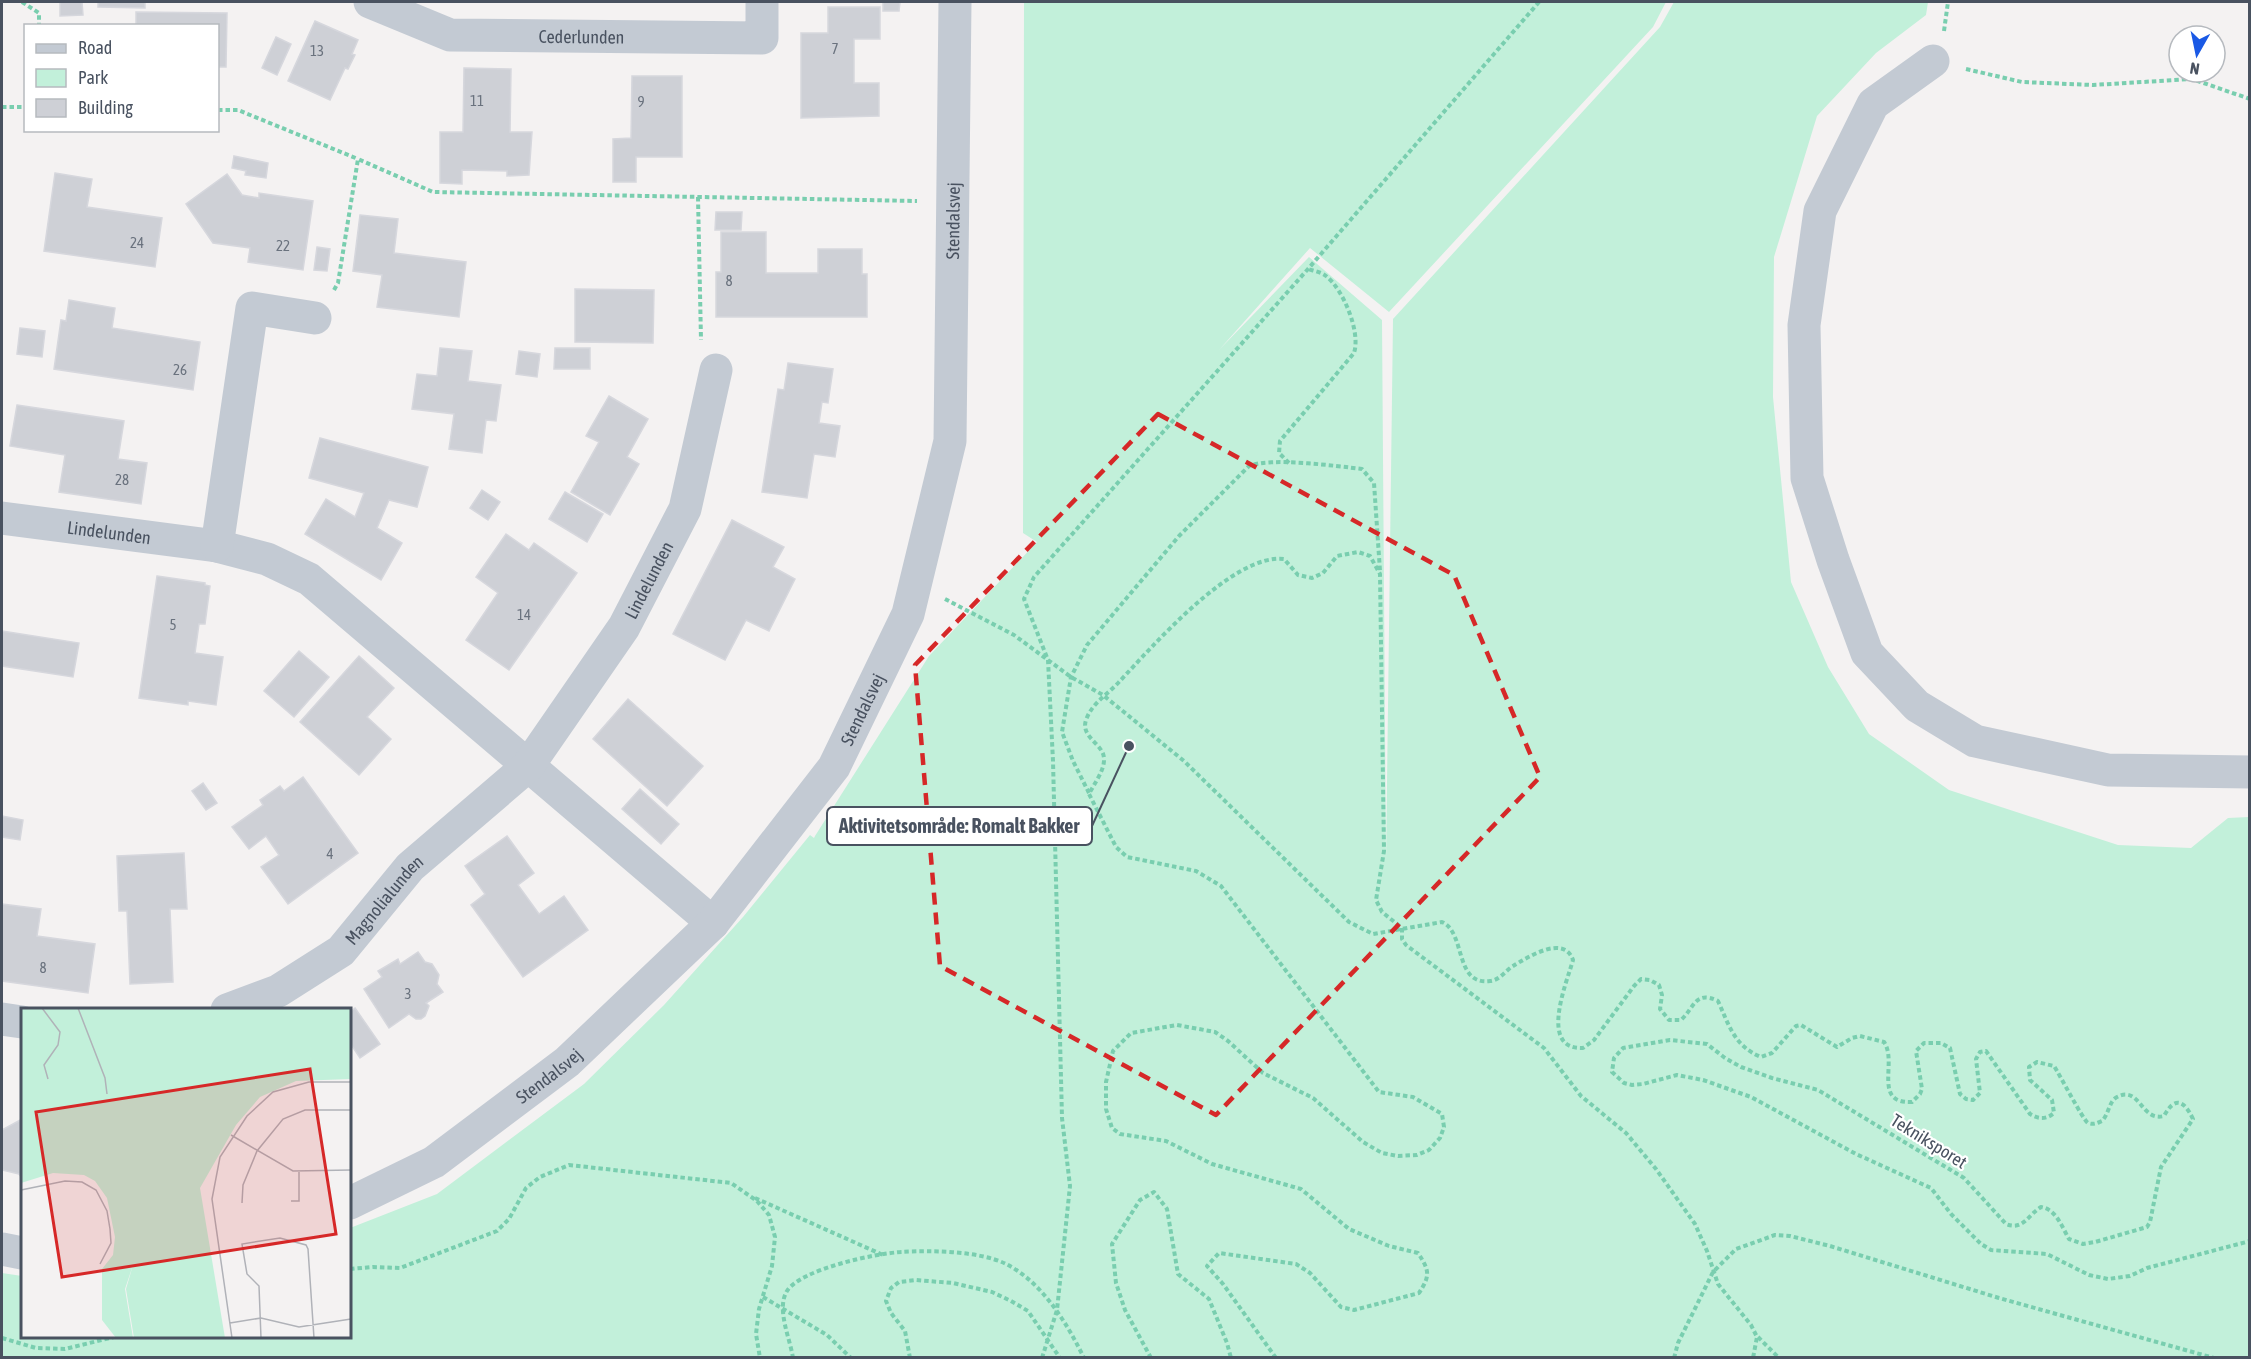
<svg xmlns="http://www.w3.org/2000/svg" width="2251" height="1359" font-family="'Asap Condensed',sans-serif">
<rect width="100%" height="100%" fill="#f4f2f2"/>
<!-- green -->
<path fill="#c2f0da" d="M1024 2H1666L1653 27 1389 312 1310 248 1219 350 1309 257 1382 320 1386 861 1393 319 1660 27 1674 2H1928L1926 15 1876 53 1817 116 1774 257 1773 397 1791 582 1828 667 1869 734 1949 790 2118 845 2191 848 2228 818 2249 817V1357H2V1273L22 1276V1336H350V1228L437 1194 584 1084 664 1005 743 917 810 835 814 838 815 836 929 656 1037 542 1023 533Z"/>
<!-- building -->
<g fill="#ced0d6" stroke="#d6d7dd" stroke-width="1.5">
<path d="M60 2H82L83 15 60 16Z"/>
<path d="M98 2H145V8L98 7Z"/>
<path d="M883 2H900L899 11H883Z"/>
<path d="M828 7H880V39H854V83H879V116L801 118V33H828Z"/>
<path d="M136 12 227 13 226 67H218V26H136Z"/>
<path d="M315 21 358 40 352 54 355 55 348 69 345 68 330 100 288 81Z"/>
<path d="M276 37 291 44 277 75 262 68Z"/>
<path d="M464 68 511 69 510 132H532L529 175 507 176V171L462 170V184L440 183V132H463Z"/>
<path d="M632 76H682V157H636V182H613V139L631 138Z"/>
<path d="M234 156 268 163 266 178 245 175 246 171 232 168Z"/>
<path d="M55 173 92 179 87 207 162 218 155 267 44 251Z"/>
<path d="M227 174 242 195 259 198V193L313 201 303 270 248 262 250 248 213 243 186 204Z"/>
<path d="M716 212H742L741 230H715Z"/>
<path d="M360 215 398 219 394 253 466 262 459 317 377 307 382 275 353 271Z"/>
<path d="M721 232H766V273H818V249H862V274H867V317H716V272H721Z"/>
<path d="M317 247 330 249 327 271 314 270Z"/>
<path d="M575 289 654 290 653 343 575 342Z"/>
<path d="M69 300 115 308 112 328 200 342 193 390 54 369 61 320 66 321Z"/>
<path d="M20 328 45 331 42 357 17 354Z"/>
<path d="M440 348 472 351 468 381 501 385 496 421 486 420 482 453 449 449 454 414 412 409 417 374 437 376Z"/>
<path d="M555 348H590V369H554Z"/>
<path d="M519 351 540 354 537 377 516 374Z"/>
<path d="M788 363 833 369 828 403 822 402 819 423 840 426 835 457 814 454 807 498 762 492 778 389 784 390Z"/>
<path d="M609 396 648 419 627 457 639 464 610 515 571 492 599 442 586 436Z"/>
<path d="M17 405 124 421 118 459 147 463 141 504 59 492 65 455 10 446Z"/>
<path d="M320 438 428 467 417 507 389 500 377 528 402 543 381 580 305 534 326 499 355 517 364 493 309 478Z"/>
<path d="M482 490 500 502 488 520 470 508Z"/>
<path d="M565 492 603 514 587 542 549 519Z"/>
<path d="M732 520 784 547 773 567 795 579 769 631 746 620 725 660 673 634Z"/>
<path d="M506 534 529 550 534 543 577 573 509 670 466 640 498 593 476 577Z"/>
<path d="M157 576 205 583V585L210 586 205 624H199L195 653 223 657 216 705 188 701V705L139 698Z"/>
<path d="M2 631 79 643 73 677 2 666Z"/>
<path d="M299 651 329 677 294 717 264 691Z"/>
<path d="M359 656 394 688 367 717 391 739 359 775 300 722Z"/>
<path d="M628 699 703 766 667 806 593 739Z"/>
<path d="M303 777 358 853 288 904 261 867 279 855 266 836 249 849 232 827 263 805 260 800 280 786 284 791Z"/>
<path d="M203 783 217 803 206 810 192 791Z"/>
<path d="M640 789 679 824 661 844 622 809Z"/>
<path d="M2 816 23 820 20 840 2 837Z"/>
<path d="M507 836 534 873 518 885 539 914 564 896 588 930 523 977 471 905 485 894 465 866Z"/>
<path d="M184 853 187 909H170L173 982 130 984 127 911H119L117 856Z"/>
<path d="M2 904 41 909 37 936 95 944 88 993 2 981Z"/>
<path d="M418 952 425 962 432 964 439 975 437 984 443 992 426 1003 429 1006 425 1016 421 1019H416L409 1014 389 1028 364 989 382 977 378 971 398 959 400 964Z"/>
<path d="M355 1008 380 1044 360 1058 350 1043V1012Z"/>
<path d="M22 1119V1178L19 1174 2 1170V1130Z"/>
</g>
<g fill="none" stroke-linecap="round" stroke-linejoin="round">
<!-- path -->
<g stroke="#79ceaf" stroke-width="4" stroke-dasharray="4.5 3" stroke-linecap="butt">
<path d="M22 2 39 13V26"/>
<path d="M1944 31 1948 2"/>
<path d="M1966 69 2022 82 2093 85 2192 79 2250 99"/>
<path d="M2 107H26"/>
<path d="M218 110H238L358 159"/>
<path d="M698 197 701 340"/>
<path d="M334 290 338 283 358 159 433 192 917 201"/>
<path d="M1289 463 1279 453 1280 441 1354 353C1361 332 1343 289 1326 276 1321 272 1314 271 1308 269"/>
<path d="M945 599 1014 635 1071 677 1103 695 1184 761 1349 922 1373 934 1442 922C1466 932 1454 986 1490 981 1500 980 1505 971 1513 966 1528 957 1564 934 1573 960 1567 982 1538 1050 1583 1048L1594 1040 1634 986 1641 979 1650 980 1659 985 1662 995 1660 1009 1669 1020H1681C1695 1007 1695 990 1718 1001 1729 1025 1734 1046 1761 1057L1772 1053 1796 1026 1801 1025 1837 1047 1852 1038 1860 1036 1884 1042C1898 1062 1872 1104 1912 1102L1920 1094 1922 1089 1916 1051 1924 1043H1941L1950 1048 1960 1094 1966 1099 1973 1100 1980 1093 1976 1059 1980 1052 1986 1051 2030 1114C2038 1119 2046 1120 2054 1113L2052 1100 2030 1080 2029 1067 2037 1062 2054 1066C2060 1075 2083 1120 2088 1123 2094 1125 2097 1123 2102 1121 2109 1114 2109 1101 2117 1097 2140 1085 2141 1122 2164 1116 2175 1096 2184 1100 2193 1119L2161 1167 2150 1222 2147 1227 2095 1242 2083 1244 2069 1239C2062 1227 2056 1209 2041 1207 2028 1215 2023 1231 2006 1224L1964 1178 1818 1090 1772 1078 1741 1067 1725 1058 1707 1044 1670 1040 1623 1048 1614 1058 1612 1072 1624 1083 1632 1085 1643 1084 1677 1075 1703 1080 1751 1097 1856 1154 1931 1188 1951 1214 1981 1244 1991 1250 2047 1254 2089 1275 2108 1279 2130 1276 2147 1268 2250 1241"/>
<path d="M1089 793 1073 761 1062 732 1071 677 1087 645 1179 536 1249 466C1271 457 1336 466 1362 469L1374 483 1380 571"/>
<path d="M1402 928V939L1406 945 1544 1048 1581 1096 1626 1133 1656 1169 1695 1224 1707 1251 1718 1284 1751 1325 1757 1337 1753 1358"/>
<path d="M755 1198 883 1255"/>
<path d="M350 1269 373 1267 400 1268 497 1231 509 1219 526 1188 540 1177 569 1165 731 1183 757 1201 769 1215 775 1237 772 1266 759 1309 756 1334 760 1358"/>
<path d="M763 1297 827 1335 851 1358"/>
<path d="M1758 1337 1779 1358"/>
<path d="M2 1338 36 1348 65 1349 118 1336"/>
<path d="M793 1358C790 1338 776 1309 787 1291 801 1269 877 1253 902 1252 931 1250 980 1251 1006 1264 1042 1282 1067 1323 1084 1358"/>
<path d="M910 1358 905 1331 891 1313 886 1301 891 1288 899 1282 916 1280 953 1283 992 1292 1011 1301 1028 1311 1060 1358"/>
<path d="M1042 1358 1057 1310 1070 1186 1062 1118 1053 761 1048 660 1024 599 1034 577 1308 269 1539 2"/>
<path d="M1151 1358 1125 1310 1116 1283 1112 1244 1140 1200 1154 1192 1167 1209 1178 1274 1209 1299 1227 1343 1231 1358"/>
<path d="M1276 1358 1223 1284 1207 1266 1219 1253 1296 1264 1310 1273 1341 1307 1354 1310 1419 1293C1430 1276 1430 1271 1418 1253L1389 1246 1349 1229 1301 1189 1212 1164 1166 1141 1120 1134 1112 1128 1106 1109V1082L1113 1051 1131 1033 1177 1025 1215 1032 1228 1041 1263 1073 1313 1098 1363 1142 1382 1153 1398 1156 1417 1155 1429 1150 1440 1138 1444 1127 1442 1114 1413 1097 1379 1092 1221 886 1196 871 1127 857 1116 847 1089 794C1094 784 1104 771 1104 760 1105 744 1080 738 1086 720 1092 703 1107 695 1119 682 1152 647 1233 553 1284 559L1298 575 1312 578 1323 573 1337 556 1358 552 1370 556 1380 574 1384 851 1376 900 1382 912 1402 928"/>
<path d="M1674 1358 1678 1343 1713 1272 1736 1249 1775 1235 1790 1236 1830 1246 1999 1298 2214 1358"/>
</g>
<!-- minor -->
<g stroke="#c3cad3" stroke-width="33">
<path id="s1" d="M370 2 450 35 762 38V2"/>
<path d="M1933 61 1873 104 1820 211 1804 325 1807 478 1833 560 1867 653 1917 706 1975 741 2108 770 2250 772"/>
<path id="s2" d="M2 518 217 546 267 559 309 579 713 923"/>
<path d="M217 546 252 308 315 318"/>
<path id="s3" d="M227 1010 278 991 341 951 410 867 528 766 624 627 685 509 716 370"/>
<path d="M2 1019 22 1022"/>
<path id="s4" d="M350 1203 434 1162 567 1062 713 923 834 767 908 614 950 441 955 2"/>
<path d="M2 1249 22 1253"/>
</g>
</g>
<!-- marked area -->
<path fill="none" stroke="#d62828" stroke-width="4.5" stroke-dasharray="12 8" stroke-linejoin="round" d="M1158 414 1454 575 1540 777 1216 1115 940 966 915 665Z"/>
<g text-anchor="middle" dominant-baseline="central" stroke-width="4.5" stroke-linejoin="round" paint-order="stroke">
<!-- number labels -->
<g font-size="15" fill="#6a727e">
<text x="835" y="48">7</text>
<text x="317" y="50">13</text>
<text x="477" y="100">11</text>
<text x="641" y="101">9</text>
<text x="137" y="242">24</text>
<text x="283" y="245">22</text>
<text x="729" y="280">8</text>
<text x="180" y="369">26</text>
<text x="122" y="479">28</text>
<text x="524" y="614">14</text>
<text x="173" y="624">5</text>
<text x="330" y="853">4</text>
<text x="43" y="967">8</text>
<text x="408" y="993">3</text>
</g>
<!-- street labels -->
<g font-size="18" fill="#495260" stroke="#fff">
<text stroke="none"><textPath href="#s1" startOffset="218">Cederlunden</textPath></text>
<text stroke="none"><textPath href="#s4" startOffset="1227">Stendalsvej</textPath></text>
<text stroke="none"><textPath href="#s2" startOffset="108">Lindelunden</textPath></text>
<text stroke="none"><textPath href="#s3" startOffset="615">Lindelunden</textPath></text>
<text stroke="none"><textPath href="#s4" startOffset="723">Stendalsvej</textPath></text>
<text stroke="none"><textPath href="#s3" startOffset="196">Magnolialunden</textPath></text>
<text stroke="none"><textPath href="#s4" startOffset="237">Stendalsvej</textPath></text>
<text transform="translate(1929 1141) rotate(32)">Tekniksporet</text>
</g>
</g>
<!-- overview -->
<g transform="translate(21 1008)">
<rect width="330" height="330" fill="#f4f2f2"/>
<path d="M0 0H330V71L275 73 239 89 215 117 179 180 204 330H113L105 281 112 257 104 281 112 330H95L81 312V261L92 247 94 229 86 190 74 173 63 167 32 165 0 175Z" fill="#c2f0da"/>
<path fill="none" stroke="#b0b2b8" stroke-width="1.5" d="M21 0 39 24 37 37 23 57 27 71M57 0 84 70 86 86M210 127 272 163 330 162M0 182 44 173 61 174 75 182 86 203 89 221 90 235 79 256M270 193H278V164M221 195 222 177 236 143 262 111 284 102H330M330 267V286M209 315 240 310 278 319 330 311M211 330 191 191 199 149 226 108 252 84 288 74H330M240 330 238 278 226 266 221 236 259 230 285 237 287 241 293 330"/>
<path fill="#d62828" fill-opacity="0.15" stroke="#d62828" stroke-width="3" d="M289 61 315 226 41 269 15 104Z"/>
<rect width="330" height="330" fill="none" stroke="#495260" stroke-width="3"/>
</g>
<!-- callouts -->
<path fill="none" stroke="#495260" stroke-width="2" d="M1129 746L1092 826"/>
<circle fill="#495260" stroke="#fff" stroke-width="2" cx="1129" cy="746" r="6"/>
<rect fill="#fff" stroke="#495260" stroke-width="2" x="827" y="807" width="265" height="38" rx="6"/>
<g font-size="20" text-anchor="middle" font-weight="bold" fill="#495260">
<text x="959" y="833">Aktivitetsområde: Romalt Bakker</text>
</g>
<!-- border -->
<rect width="2251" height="1359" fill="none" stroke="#495260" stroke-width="6"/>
<!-- legend -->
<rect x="24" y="24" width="195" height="108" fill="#ffffff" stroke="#b6babf" stroke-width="1.5"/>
<rect x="36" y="44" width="30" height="9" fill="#c3cad3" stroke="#b6babf" stroke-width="1.5"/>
<text x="78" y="54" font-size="18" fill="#495260">Road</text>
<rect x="36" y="69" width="30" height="18" fill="#c2f0da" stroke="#b6babf" stroke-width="1.5"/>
<text x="78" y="84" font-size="18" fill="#495260">Park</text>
<rect x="36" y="99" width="30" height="18" fill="#ced0d6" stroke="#b6babf" stroke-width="1.5"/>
<text x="78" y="114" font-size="18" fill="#495260">Building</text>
<!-- north arrow -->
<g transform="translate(2197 54) rotate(189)"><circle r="28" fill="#ffffff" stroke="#b6babf" stroke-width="1.5"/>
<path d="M0-4.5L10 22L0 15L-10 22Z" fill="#1a59e5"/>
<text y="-9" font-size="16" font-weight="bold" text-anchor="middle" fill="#495260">N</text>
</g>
</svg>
